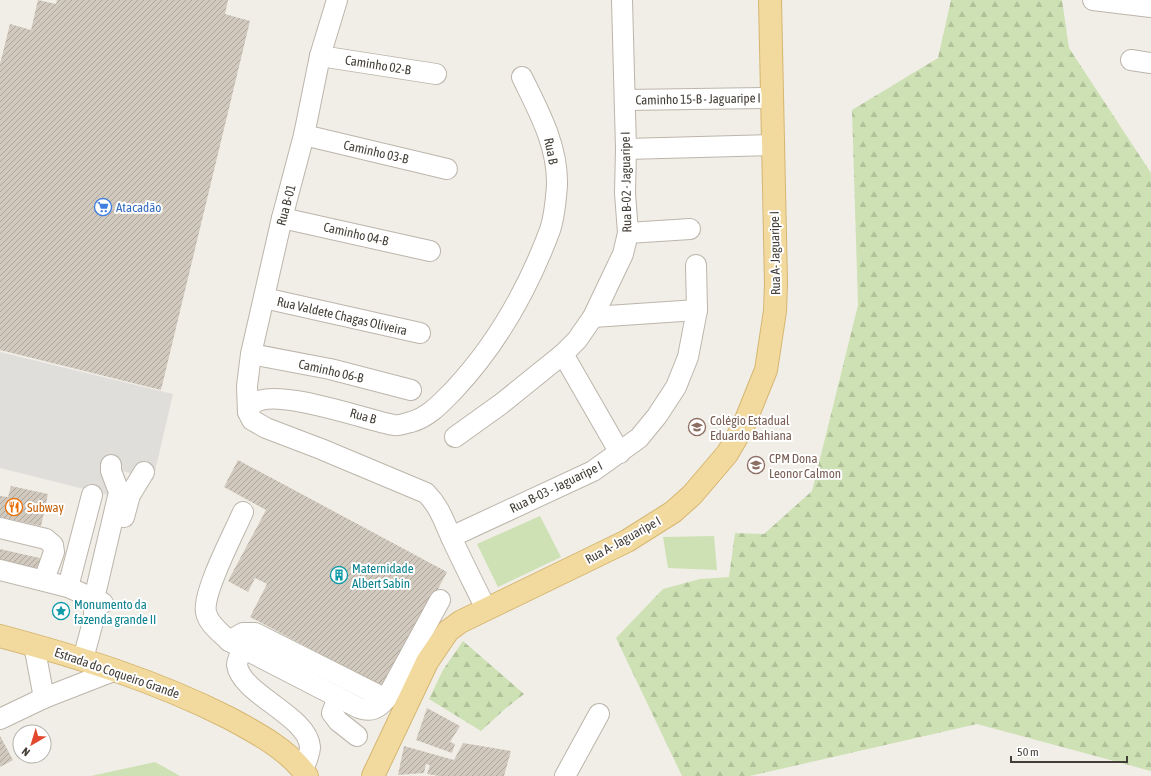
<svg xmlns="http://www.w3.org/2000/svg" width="1151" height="776" font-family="'Asap Condensed',sans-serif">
<defs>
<pattern id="forest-firs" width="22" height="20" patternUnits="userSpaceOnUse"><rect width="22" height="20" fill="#cde1b4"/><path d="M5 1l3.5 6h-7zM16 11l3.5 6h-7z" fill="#b1c29b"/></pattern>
<pattern id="building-hatch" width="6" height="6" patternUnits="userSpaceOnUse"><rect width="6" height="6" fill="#d2c9be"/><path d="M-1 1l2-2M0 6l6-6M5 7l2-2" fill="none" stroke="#aca59b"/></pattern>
</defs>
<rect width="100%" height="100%" fill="#f1eee7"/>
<!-- forest -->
<g fill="url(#forest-firs)">
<path d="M951 0H1062L1069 48 1151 173V771L977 724 750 776H682L616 638 663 589 700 579 729 577 735 533 764 534 812 491 858 305 852 110 938 58Z"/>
<path d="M463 641 524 694 506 708 481 731 429 699 443 670Z"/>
</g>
<!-- green -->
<g fill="#cde1b4">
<path d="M540 516 561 557 498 587 477 544Z"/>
<path d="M714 536 717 570 668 568 663 537Z"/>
<path d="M155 762 180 776H91Z"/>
</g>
<!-- parking -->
<path fill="#e0dedb" d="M0 352 173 394 153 480 116 469 108 495 0 468Z"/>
<!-- building -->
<g fill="url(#building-hatch)">
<path d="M38 0 56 4 57 0H228L225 14 250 21 161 390 0 350V64L10 24 31 30Z"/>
<path d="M238 460 447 572 385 688 250 617 267 584 255 578 248 592 228 581 266 510 224 487Z"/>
<path d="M11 486 48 494 41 526 0 517V496L8 497Z"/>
<path d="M0 549 44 559 38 582 0 573Z"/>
<path d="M427 708 460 726 450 742 455 744 452 753 416 740Z"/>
<path d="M0 736 13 760 0 767Z"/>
<path d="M463 743 511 751 504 776H439L427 774 430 765 426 764 424 773 398 775 404 746 454 760Z"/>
</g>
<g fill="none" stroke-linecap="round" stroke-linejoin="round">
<!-- minor casing -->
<g stroke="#bcb5ab" stroke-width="22">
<g id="minor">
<path d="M1093 0 1151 7"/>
<path d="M320 56 436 74"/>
<path d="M1131 60 1151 63"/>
<path d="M625 100 772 98"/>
<path d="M304 135 447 169"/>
<path d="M626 149 772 145"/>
<path d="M282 218 430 251"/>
<path d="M628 233 690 229"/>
<path d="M264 298 420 333"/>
<path d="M593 317 697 310"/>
<path d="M251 354 330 369 411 390"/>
<path d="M563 354 620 453"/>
<path d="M248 412 247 386 251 354 282 218 304 135 320 56 337 0"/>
<path d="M455 437 501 404 563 354 577 340 593 317 623 254 628 233 625 193 626 149 622 0"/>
<path d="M243 512C234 533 202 593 206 612 208 624 221 633 229 641L359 708C371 712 378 709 386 699L440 600"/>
<path d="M124 517 130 495 144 472"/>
<path d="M0 528 46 539 53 545 54 552 44 580"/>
<path d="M451 537 593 471 639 438 657 416 676 387 688 357 697 310 696 265"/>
<path d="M0 570 68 587 103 603"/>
<path d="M68 587 92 495"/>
<path d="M486 609C475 586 463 563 452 539 444 522 440 507 426 493L321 449 266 428 252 420 248 412C249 410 251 406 253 404 274 386 366 420 394 425 399 426 406 423 411 422 429 417 441 403 454 390 497 344 528 289 550 230 554 218 556 199 557 185 558 146 539 112 522 77"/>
<path d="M229 641 243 633H255L386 699"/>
<path d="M34 645 44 698"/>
<path d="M243 648C241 653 237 660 237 665 241 694 308 716 310 747 310 754 305 764 303 770"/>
<path d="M83 659 94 618V599L119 492 111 471V465"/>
<path d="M338 697 332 713 338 721 357 736"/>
<path d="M0 719 44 698 116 670"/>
<path d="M565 776 599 714"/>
</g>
</g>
<!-- major casing -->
<g stroke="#d5b671" stroke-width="24">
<g id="major">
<path d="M0 636C79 657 156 681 229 718 257 733 289 750 307 776"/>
<path d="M373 776 427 662 448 631 460 622 627 541 673 512 692 495 727 454 743 427 766 370 775 311 776 283 770 0"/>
</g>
</g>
<!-- minor -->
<use href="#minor" stroke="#fff" stroke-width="20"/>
<!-- major -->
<use href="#major" stroke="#f2da9f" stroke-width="22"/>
</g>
<!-- icons -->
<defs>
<g id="supermarket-ring" transform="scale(0.9)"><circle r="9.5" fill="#fff" stroke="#3f7fe0" stroke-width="1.5"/><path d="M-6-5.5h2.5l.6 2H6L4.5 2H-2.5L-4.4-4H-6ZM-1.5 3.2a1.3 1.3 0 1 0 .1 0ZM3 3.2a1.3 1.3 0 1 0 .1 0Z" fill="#3f7fe0"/></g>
<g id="school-ring" transform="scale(0.9)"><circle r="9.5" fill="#fff" stroke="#8d6e63" stroke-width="1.5"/><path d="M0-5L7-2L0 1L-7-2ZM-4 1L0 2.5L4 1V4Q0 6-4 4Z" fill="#8d6e63"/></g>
<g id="restaurant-ring" transform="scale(0.9)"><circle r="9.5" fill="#fff" stroke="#e8710a" stroke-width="1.5"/><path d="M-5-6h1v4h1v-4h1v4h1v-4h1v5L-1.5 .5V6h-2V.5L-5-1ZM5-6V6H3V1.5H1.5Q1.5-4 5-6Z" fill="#e8710a"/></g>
<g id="building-ring" transform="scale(0.9)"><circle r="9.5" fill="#fff" stroke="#0f9aa8" stroke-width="1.5"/><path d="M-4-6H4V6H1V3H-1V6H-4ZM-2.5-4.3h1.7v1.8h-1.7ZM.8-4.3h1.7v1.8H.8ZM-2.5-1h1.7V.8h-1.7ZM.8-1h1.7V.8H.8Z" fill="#0f9aa8"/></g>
<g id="sight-ring" transform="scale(0.9)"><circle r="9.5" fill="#fff" stroke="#0f9aa8" stroke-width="1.5"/><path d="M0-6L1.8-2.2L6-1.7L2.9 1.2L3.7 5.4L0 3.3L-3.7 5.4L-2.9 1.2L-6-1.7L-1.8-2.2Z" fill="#0f9aa8"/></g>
</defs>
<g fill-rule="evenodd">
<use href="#supermarket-ring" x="103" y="207"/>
<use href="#school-ring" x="697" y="427"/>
<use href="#school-ring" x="756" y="465"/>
<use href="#restaurant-ring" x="14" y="507"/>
<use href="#building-ring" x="339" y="575"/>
<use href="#sight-ring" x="61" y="611"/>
</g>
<g text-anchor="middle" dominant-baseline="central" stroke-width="4" stroke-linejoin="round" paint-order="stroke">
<!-- street labels -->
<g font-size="13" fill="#433e37" stroke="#fff">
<text transform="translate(378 65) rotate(9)">Caminho 02-B</text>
<text transform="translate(698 99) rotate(-1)">Caminho 15-B - Jaguaripe I</text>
<text transform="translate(551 151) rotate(79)">Rua B</text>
<text transform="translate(376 152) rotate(13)">Caminho 03-B</text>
<text transform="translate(626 182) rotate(-91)">Rua B-02 - Jaguaripe I</text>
<text transform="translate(286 205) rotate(-75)">Rua B-01</text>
<text transform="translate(356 234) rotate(13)">Caminho 04-B</text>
<text transform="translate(775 253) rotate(-91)">Rua A- Jaguaripe I</text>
<text transform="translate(342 316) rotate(13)">Rua Valdete Chagas Oliveira</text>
<text transform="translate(331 371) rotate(13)">Caminho 06-B</text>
<text transform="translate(363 416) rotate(16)">Rua B</text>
<text transform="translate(556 487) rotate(-26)">Rua B-03 - Jaguaripe I</text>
<text transform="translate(623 540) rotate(-29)">Rua A- Jaguaripe I</text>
<text transform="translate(117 673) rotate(19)">Estrada do Coqueiro Grande</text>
</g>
<!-- shop labels -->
<g font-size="13" fill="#366cbe" stroke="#fff" text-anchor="start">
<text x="116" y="207">Atacadão</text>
</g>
<!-- education labels -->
<g font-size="13" fill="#785e54" stroke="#fff" text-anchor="start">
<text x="710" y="420">Colégio Estadual<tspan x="710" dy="15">Eduardo Bahiana</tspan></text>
<text x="769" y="458">CPM Dona<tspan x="769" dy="15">Leonor Calmon</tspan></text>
</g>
<!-- food labels -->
<g font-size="13" fill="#c56008" stroke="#fff" text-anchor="start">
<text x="27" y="507">Subway</text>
</g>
<!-- culture labels -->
<g font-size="13" fill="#0d838f" stroke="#fff" text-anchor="start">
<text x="352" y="568">Maternidade<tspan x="352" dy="15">Albert Sabin</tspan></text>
<text x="74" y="604">Monumento da<tspan x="74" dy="15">fazenda grande II</tspan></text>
</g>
</g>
<!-- north arrow -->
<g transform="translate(32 744) rotate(218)"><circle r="19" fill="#ffffff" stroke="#b4b2af"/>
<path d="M0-3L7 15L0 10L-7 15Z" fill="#e1482e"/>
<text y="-6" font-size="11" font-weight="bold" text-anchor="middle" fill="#433e37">N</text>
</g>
<!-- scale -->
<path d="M1011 756v6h116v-6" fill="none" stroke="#433e37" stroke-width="2"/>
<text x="1017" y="756" font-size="12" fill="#433e37" stroke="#ffffff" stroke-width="3" paint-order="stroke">50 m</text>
</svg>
